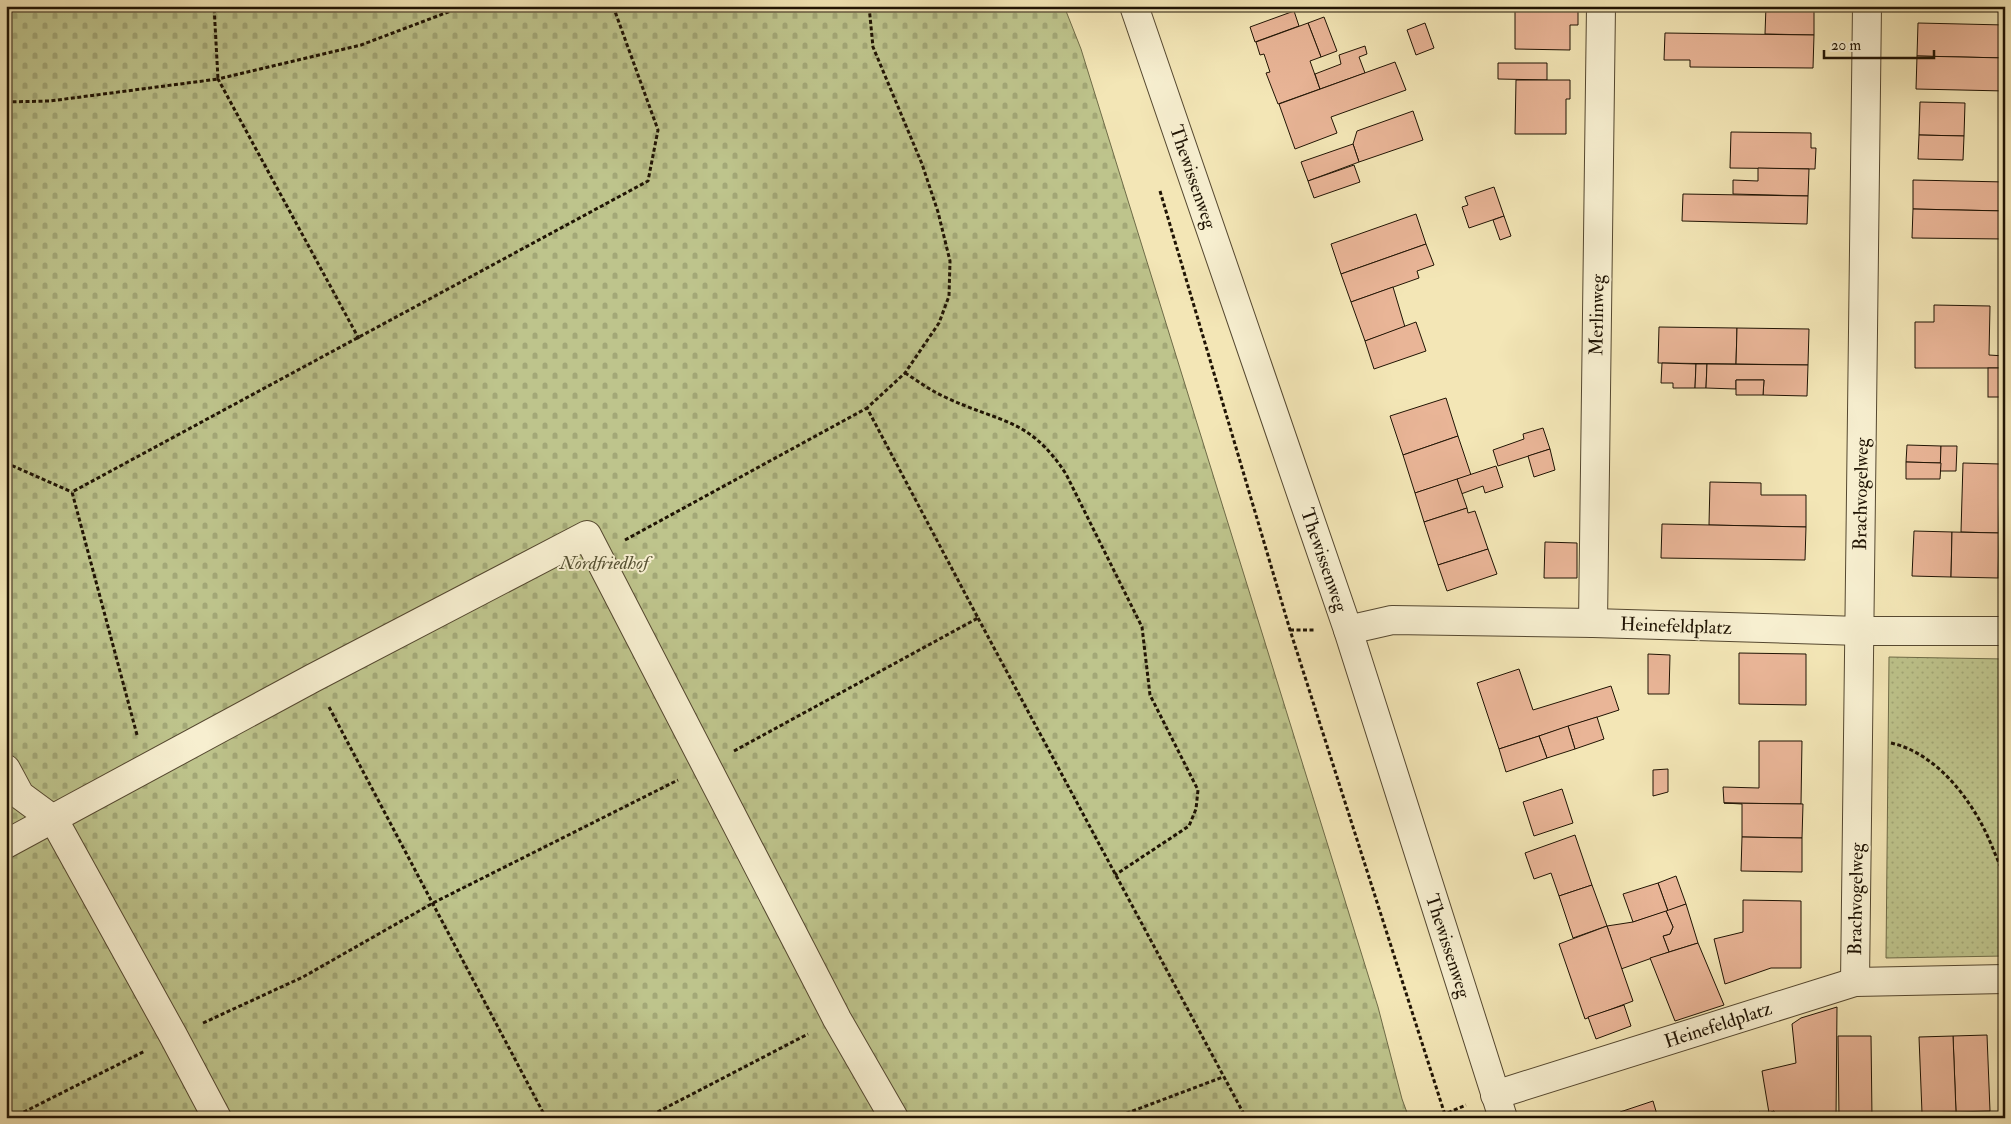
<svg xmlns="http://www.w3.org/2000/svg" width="2011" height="1124" font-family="'IM FELL Double Pica',serif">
<defs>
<pattern id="green-dots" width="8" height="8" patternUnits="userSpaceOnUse" patternTransform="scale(1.25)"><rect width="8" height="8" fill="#bec48c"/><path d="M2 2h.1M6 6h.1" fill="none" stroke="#a3a877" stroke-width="1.8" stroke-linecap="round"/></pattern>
<pattern id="cemetery-stones" width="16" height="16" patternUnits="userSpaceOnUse" patternTransform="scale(1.25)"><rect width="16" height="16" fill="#bec48c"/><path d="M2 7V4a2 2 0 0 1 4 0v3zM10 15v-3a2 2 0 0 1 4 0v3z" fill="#a3a877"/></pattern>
</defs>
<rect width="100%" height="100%" fill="#f3e6b6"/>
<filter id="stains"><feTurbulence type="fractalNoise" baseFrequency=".004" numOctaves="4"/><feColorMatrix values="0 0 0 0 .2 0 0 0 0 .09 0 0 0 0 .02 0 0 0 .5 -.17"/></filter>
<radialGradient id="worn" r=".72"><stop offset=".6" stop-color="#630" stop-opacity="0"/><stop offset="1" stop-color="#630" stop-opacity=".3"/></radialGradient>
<!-- green -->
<path fill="url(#green-dots)" stroke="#6f6c48" d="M1889 657 2005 659V956L1886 958Z"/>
<!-- cemetery -->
<path fill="url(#cemetery-stones)" stroke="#6f6c48" d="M6 6H1064L1081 49 1378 1007 1402 1099 1409 1118H6Z"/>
<!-- building -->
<g fill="#e9b597" stroke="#201404">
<path d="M1243 6H1257L1245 11Z"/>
<path d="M1515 6 1578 7V25H1570V50L1515 49Z"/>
<path d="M1766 6H1814V35L1765 34Z"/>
<path d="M1918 6H1956V11L1918 10Z"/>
<path d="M1294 11 1299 26 1255 42 1250 27Z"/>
<path d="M1324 17 1337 51 1321 57 1308 23Z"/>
<path d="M1308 23 1321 57 1310 61 1320 89 1278 104 1266 73 1270 72 1264 54 1260 55 1256 42Z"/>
<path d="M1425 23 1434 48 1416 55 1407 30Z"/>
<path d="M1918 23 2005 25V58L1917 56Z"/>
<path d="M1665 33 1814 35 1813 68 1690 67V60H1664Z"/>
<path d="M1365 46 1367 54 1359 57 1365 73 1320 89 1315 74 1341 64 1339 55Z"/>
<path d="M1917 56 2005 58V91L1916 89Z"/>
<path d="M1395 62 1406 90 1331 117 1337 133 1295 149 1279 104Z"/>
<path d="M1498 63H1547V80L1498 79Z"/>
<path d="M1516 80H1570V99H1566V134H1515Z"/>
<path d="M1920 102 1965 103 1964 136 1919 135Z"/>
<path d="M1413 111 1423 140 1359 162 1353 144 1357 131Z"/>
<path d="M1731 132 1811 133V148H1816L1815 169 1730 168Z"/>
<path d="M1919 135 1964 136 1963 160 1918 159Z"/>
<path d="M1353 144 1359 162 1308 181 1301 162Z"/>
<path d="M1354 165 1360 182 1314 198 1308 181Z"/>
<path d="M1758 168 1809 169 1808 196 1733 194V180L1758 181Z"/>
<path d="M1913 180 2005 182V211L1913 209Z"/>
<path d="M1494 187 1504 216 1469 228 1462 207 1468 205 1465 197Z"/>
<path d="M1683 194 1808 196 1807 224 1682 221Z"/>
<path d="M1913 209 2005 211V239L1912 238Z"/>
<path d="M1416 214 1426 244 1341 274 1331 244Z"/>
<path d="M1504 216 1511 236 1500 240 1493 220Z"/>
<path d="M1426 244 1434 265 1417 271 1419 278 1351 302 1341 274Z"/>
<path d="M1393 287 1405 327 1365 341 1351 302Z"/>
<path d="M1934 305 1990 306 1989 355 2005 356V368H1915V322H1934Z"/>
<path d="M1416 322 1426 351 1374 369 1365 341Z"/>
<path d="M1659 327 1737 328 1736 364 1658 363Z"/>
<path d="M1737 328 1809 329 1808 365 1736 364Z"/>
<path d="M1662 363 1696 364 1695 388H1673V383H1661Z"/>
<path d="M1696 364H1707L1706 388H1695Z"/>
<path d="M1707 364 1808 365 1807 396 1763 395 1764 380H1736V389L1706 388Z"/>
<rect x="1988" y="368" width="17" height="29"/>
<path d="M1736 380H1764L1763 395H1736Z"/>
<path d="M1446 398 1458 436 1403 455 1390 416Z"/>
<path d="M1543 428 1550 449 1498 466 1493 450 1524 439 1523 434Z"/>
<path d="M1458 436 1471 475 1415 493 1403 455Z"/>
<path d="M1907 445 1941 446V463L1906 462Z"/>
<path d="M1941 446H1957L1956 471H1940Z"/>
<path d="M1550 449 1555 470 1534 477 1528 456Z"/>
<path d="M1906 462 1941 463 1940 479H1906Z"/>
<path d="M1963 463 2000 464 1999 533 1961 532Z"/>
<rect x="2000" y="463" width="5" height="16"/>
<path d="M1496 466 1503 487 1485 493 1483 486 1461 494 1457 479Z"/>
<path d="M1457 479 1467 508 1424 522 1415 493Z"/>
<path d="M2000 479H2005V578H1998Z"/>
<path d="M1710 482 1761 483V495H1806V527L1709 525Z"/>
<path d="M1467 508 1468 513 1475 511 1488 549 1438 565 1424 522Z"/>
<path d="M1662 524 1806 527 1805 560 1661 558Z"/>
<path d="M1914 531 1952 532 1951 577 1912 576Z"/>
<path d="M1952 532 1999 533 1998 578 1951 577Z"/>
<path d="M1545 542 1577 543V578H1544Z"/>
<path d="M1488 549 1497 574 1447 591 1438 565Z"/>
<path d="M1739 653 1806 654V705L1739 704Z"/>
<path d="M1648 654 1670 655 1669 694H1648Z"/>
<path d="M1519 669 1533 710 1611 686 1619 710 1499 749 1477 683Z"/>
<path d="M1597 717 1604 739 1575 749 1568 726Z"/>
<path d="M1568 726 1575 749 1547 758 1539 736Z"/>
<path d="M1539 736 1547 758 1506 772 1499 749Z"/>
<path d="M1759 741H1802L1801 804 1724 803 1723 787 1759 788Z"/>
<path d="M1668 769V792L1653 796V770Z"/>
<path d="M1562 789 1573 823 1534 836 1523 802Z"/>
<path d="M1724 803 1803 804 1802 838 1742 837V804Z"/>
<path d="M1575 835 1592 885 1559 896 1551 873 1534 879 1525 853Z"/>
<path d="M1742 837 1802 838V872L1741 871Z"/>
<path d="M1676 876 1686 904 1668 911 1658 883Z"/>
<path d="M1658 883 1668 911 1633 922 1623 894Z"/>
<path d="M1592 885 1607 926 1573 938 1559 896Z"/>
<path d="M1743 900 1801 901V968H1771L1725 984 1714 939 1743 932Z"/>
<path d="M1686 904 1698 943 1669 952 1663 936 1670 934 1673 927 1666 911Z"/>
<path d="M1666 911 1673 927 1670 934 1663 936 1669 952 1621 969 1607 926 1633 922Z"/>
<path d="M1607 926 1633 1001 1585 1019 1559 944Z"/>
<path d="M1698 943 1724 1005 1675 1021 1650 958Z"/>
<path d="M1624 1005 1631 1026 1596 1039 1588 1017Z"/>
<path d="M1837 1007 1836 1118H1776L1774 1111 1769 1113 1762 1071 1796 1063 1792 1024 1801 1018Z"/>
<path d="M1987 1035 1990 1111 1956 1112 1953 1036Z"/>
<path d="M1838 1036H1871L1872 1118H1839Z"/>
<path d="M1953 1036 1956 1112 1922 1113 1919 1037Z"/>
<path d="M1653 1101 1658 1118H1622L1620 1112Z"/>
<path d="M1774 1111 1776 1118H1755L1769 1113Z"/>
<path d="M1740 1112 1742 1118H1723Z"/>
</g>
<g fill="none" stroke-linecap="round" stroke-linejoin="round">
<!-- minor casing -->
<g stroke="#554830" stroke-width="30">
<g id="minor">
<path d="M1134 6 1348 630 1503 1118"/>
<path d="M1593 623 1601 6"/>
<path d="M1348 630 1392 620 1593 623 1860 631H2005"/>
<path d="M6 769 20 795 54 820 174 1037 217 1118"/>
<path d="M6 844 313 678 587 535 837 1019 894 1118"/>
<path d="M1855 982 1867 6"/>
<path d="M1495 1095 1855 982 2005 979"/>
</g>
</g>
<!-- path -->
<g stroke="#201404" stroke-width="3" stroke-dasharray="4 2.5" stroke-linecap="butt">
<path d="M6 102 50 101 218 79 214 6"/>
<path d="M1160 191 1290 630 1446 1118"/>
<path d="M359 339 218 79 361 45 464 6"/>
<path d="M905 373C918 381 931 391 945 397 999 423 1029 417 1066 474L1142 627 1150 695 1198 790 1196 809 1189 826 1115 875"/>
<path d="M6 463 72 492"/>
<path d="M625 540 867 408"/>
<path d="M978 618 1246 1118"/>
<path d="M1290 630H1314"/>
<path d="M329 707 546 1118"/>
<path d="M137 735 72 492 648 181 658 130 613 6"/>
<path d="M1891 743C1931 752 1962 788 1981 823 1990 839 1996 858 2005 876"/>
<path d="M734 751 978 618 867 408 905 373 939 323 949 296 950 261 938 212 922 164 873 47 869 6"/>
<path d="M203 1023 303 977 433 903 678 780"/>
<path d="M12 1118 145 1051"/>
<path d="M646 1118 808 1034"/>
<path d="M1114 1118 1223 1077"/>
<path d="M1436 1118 1466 1105"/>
</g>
<!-- minor -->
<use href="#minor" stroke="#f7efd0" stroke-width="28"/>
</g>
<g text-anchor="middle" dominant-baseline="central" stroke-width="4" stroke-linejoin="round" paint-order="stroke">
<!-- street labels -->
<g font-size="19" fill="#201404" stroke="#f7efd0">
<text transform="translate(1193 177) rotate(71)">Thewissenweg</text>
<text transform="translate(1597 315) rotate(-89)">Merlinweg</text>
<text transform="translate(1861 494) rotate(-89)">Brachvogelweg</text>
<text transform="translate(1324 560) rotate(71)">Thewissenweg</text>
<text transform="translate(1676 626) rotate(2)">Heinefeldplatz</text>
<text transform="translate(1856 899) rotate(-89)">Brachvogelweg</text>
<text transform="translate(1448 946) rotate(72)">Thewissenweg</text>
<text transform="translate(1718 1025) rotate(-18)">Heinefeldplatz</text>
</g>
<!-- park labels -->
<g font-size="19" font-style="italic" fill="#575234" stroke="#f7efd0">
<text x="604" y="563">Nordfriedhof</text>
</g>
</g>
<!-- margin -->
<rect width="2011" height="1124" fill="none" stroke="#f3e6b6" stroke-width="25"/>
<rect x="8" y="8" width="1996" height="1109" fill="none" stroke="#201404" stroke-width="2.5"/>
<rect x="12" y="12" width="1986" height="1099" fill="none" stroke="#201404"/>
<!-- scale -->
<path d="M1824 50v8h110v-8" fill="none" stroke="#201404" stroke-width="2.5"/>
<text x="1831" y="50" font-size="15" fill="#201404" stroke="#f7efd0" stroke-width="4" paint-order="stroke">20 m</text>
<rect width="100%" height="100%" filter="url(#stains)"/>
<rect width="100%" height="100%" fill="url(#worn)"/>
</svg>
